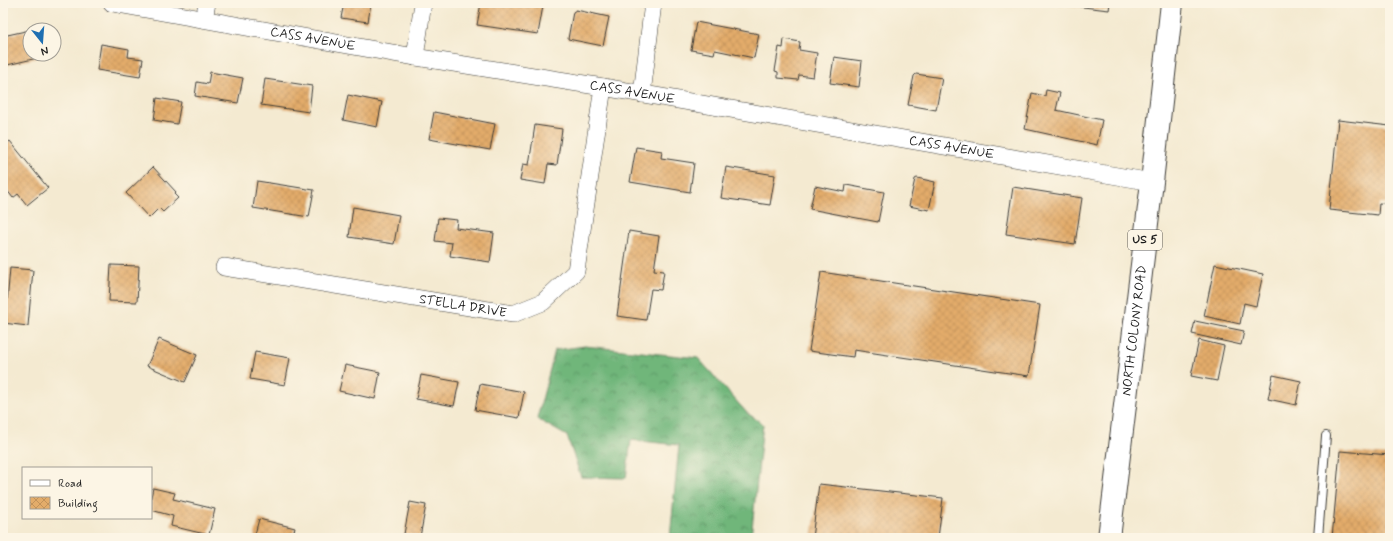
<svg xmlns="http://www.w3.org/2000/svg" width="1393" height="541" font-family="Mynerve,sans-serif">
<defs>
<pattern id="forest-crowns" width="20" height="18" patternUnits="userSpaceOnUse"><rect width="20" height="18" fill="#70b67a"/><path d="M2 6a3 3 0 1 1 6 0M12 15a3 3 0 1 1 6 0" fill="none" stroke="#5b9363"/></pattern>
<pattern id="building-cross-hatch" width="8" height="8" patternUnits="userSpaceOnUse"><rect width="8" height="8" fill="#e3ac6a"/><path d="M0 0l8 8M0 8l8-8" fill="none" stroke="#c2935b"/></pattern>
</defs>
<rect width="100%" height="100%" fill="#fcf5e5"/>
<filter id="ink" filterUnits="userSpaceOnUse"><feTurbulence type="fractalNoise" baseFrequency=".025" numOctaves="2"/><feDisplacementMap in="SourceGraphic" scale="8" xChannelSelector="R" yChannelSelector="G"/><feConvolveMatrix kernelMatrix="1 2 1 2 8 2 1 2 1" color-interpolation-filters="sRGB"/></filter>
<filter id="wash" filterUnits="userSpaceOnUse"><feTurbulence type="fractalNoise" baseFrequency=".012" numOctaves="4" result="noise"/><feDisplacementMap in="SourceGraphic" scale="16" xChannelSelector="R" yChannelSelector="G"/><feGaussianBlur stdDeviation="0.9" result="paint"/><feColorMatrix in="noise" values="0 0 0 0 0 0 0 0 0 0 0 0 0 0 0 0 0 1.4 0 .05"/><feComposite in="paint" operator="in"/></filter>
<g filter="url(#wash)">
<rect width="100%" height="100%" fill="#f4ead1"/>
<!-- forest -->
<path fill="url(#forest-crowns)" stroke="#46694b" d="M585 346 698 358 747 413 763 424 751 538H670L679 445 631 440 626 478 581 477 567 436 537 419 555 350Z"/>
<g id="blocks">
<!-- building -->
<g fill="url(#building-cross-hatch)">
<path d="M344 3H371L368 22 341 18Z"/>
<path d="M481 3H521L543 6 538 34 477 25Z"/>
<path d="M1057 3H1110L1109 10 1057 4Z"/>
<path d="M576 10 609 17 603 46 568 39 573 12Z"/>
<path d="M696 22 759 34 754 58 715 50 714 54 691 50Z"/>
<path d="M43 27 44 30H33V29Z"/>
<path d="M30 30V54H49L50 55 3 66V36Z"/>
<path d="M784 39 800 42 799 50 817 53 813 77 799 75 798 80 778 78V72L775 71 779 47 783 48Z"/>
<path d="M101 44 129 49 128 57 143 59 140 77 97 70Z"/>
<path d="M834 57 862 61 859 87 830 83Z"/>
<path d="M210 72 243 78 238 103 195 96 197 82 208 84Z"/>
<path d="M916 74 942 78 936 110 908 105 914 76Z"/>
<path d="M265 79 312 86 309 112 261 105Z"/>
<path d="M1046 90 1060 93 1056 110 1102 120 1097 145 1025 129 1032 93 1045 96Z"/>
<path d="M348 95 382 102 377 127 343 120Z"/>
<path d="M157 98 181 102 177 124 154 120Z"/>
<path d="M434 112 495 124 490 150 429 139Z"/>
<path d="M1338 120 1390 126V204L1379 203 1378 215 1329 210Z"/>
<path d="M535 125 562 129 557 165 548 164 545 184 520 180 523 164 529 165Z"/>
<path d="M10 141 48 188 27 205 18 194 13 198 3 185V146Z"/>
<path d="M636 147 662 151 661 158 694 163 690 192 630 182Z"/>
<path d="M153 167 176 192 174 194 178 198 163 212 159 208 149 218 126 193Z"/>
<path d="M726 167 775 175 770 205 721 198Z"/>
<path d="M917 178 935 182 929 210 909 206 915 179Z"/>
<path d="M257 181 314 190 309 217 253 208Z"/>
<path d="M846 185 884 192 878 222 810 209 815 186 845 192Z"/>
<path d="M1013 187 1082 198 1075 244 1006 234Z"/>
<path d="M353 207 399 215 394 244 349 237Z"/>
<path d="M438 218 457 220 456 228 494 233 490 262 450 256 452 243 435 241Z"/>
<path d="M629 231 659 236 654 270 664 271 661 290 651 289 646 320 617 316Z"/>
<path d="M1215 264 1263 274 1256 306 1244 303 1240 324 1204 316Z"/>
<path d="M111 265 139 266 137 302 109 301Z"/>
<path d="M10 268 33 270 28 326 3 323V302L7 303Z"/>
<path d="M821 272 1040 305 1029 376 854 350 853 357 809 351Z"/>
<path d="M1195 321 1244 331 1241 345 1192 334Z"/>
<path d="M159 339 197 355 185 382 147 366Z"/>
<path d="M1199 340 1224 346 1217 381 1191 376Z"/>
<path d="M255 352 290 358 285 385 250 379Z"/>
<path d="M345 365 380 372 375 399 339 391Z"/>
<path d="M421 375 459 382 454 406 416 399Z"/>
<path d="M1273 375 1301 381 1296 405 1268 399Z"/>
<path d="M480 384 524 392 519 418 475 410Z"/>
<path d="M3 408H5L4 419H3Z"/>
<path d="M1340 451 1390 455V538H1332Z"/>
<path d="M819 484 943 498 938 538H812Z"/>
<path d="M153 488 175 493 173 499 215 509 209 535 171 526 173 516 151 510V497Z"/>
<path d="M410 502 426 505 420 537 404 534Z"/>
<path d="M259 519 295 528 292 538H254Z"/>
</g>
</g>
</g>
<g filter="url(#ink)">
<use href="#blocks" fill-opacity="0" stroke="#3c3b37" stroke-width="1"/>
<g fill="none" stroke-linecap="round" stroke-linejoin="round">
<!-- lane casing -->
<g stroke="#3c3b37" stroke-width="10">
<path id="lane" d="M1318 538 1326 436"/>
</g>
<!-- street casing -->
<g stroke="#3c3b37" stroke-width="18">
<g id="street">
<path id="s1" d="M112 3 415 57 603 87 1152 182"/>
<path d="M204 19 207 3"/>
<path d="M415 57 423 3"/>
<path d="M642 94 653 3"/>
<path id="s2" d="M224 267 513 314 543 302 576 271 603 87"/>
</g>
</g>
<!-- primary casing -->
<g stroke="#3c3b37" stroke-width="24">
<g id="primary">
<path id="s3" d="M1109 538 1152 182 1172 3"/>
</g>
</g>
<!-- lane -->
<use href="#lane" stroke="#fff" stroke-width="8"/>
<!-- street -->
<use href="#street" stroke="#fff" stroke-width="17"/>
<!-- primary -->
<use href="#primary" stroke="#fff" stroke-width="22"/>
</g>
</g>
<g text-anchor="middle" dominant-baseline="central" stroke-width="4" stroke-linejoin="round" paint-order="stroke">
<!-- shield labels -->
<rect fill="#fcf5e5" stroke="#5f5d58" stroke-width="1" x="1128" y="230" width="34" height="20" rx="3"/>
<g font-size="12" font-weight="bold" fill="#1c1c1c">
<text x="1145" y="240">US 5</text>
</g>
<!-- street labels -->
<g font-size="13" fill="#1c1c1c" stroke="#fcf5e5">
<text stroke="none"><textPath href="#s1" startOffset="204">CASS AVENUE</textPath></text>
<text stroke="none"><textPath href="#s1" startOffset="528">CASS AVENUE</textPath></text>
<text stroke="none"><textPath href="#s1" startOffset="852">CASS AVENUE</textPath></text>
<text stroke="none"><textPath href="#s2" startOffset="242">STELLA DRIVE</textPath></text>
<text stroke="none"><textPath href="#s3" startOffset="209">NORTH COLONY ROAD</textPath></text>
</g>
</g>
<!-- margin -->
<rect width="1393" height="541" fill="none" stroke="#fcf5e5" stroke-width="16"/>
<!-- legend -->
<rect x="22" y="467" width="130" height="52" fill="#fcf5e5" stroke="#a29e95"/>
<rect x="30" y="480" width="20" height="6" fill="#ffffff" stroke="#a29e95"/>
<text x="58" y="487" font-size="12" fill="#1c1c1c">Road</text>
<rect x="30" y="497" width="20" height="12" fill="url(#building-cross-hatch)" stroke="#a29e95"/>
<text x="58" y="507" font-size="12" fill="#1c1c1c">Building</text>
<!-- north arrow -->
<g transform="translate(42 42) rotate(163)"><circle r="19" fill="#fcf5e5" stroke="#a29e95"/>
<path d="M0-3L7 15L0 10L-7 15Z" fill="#1f6fb2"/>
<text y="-6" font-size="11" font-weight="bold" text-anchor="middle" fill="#1c1c1c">N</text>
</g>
</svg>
